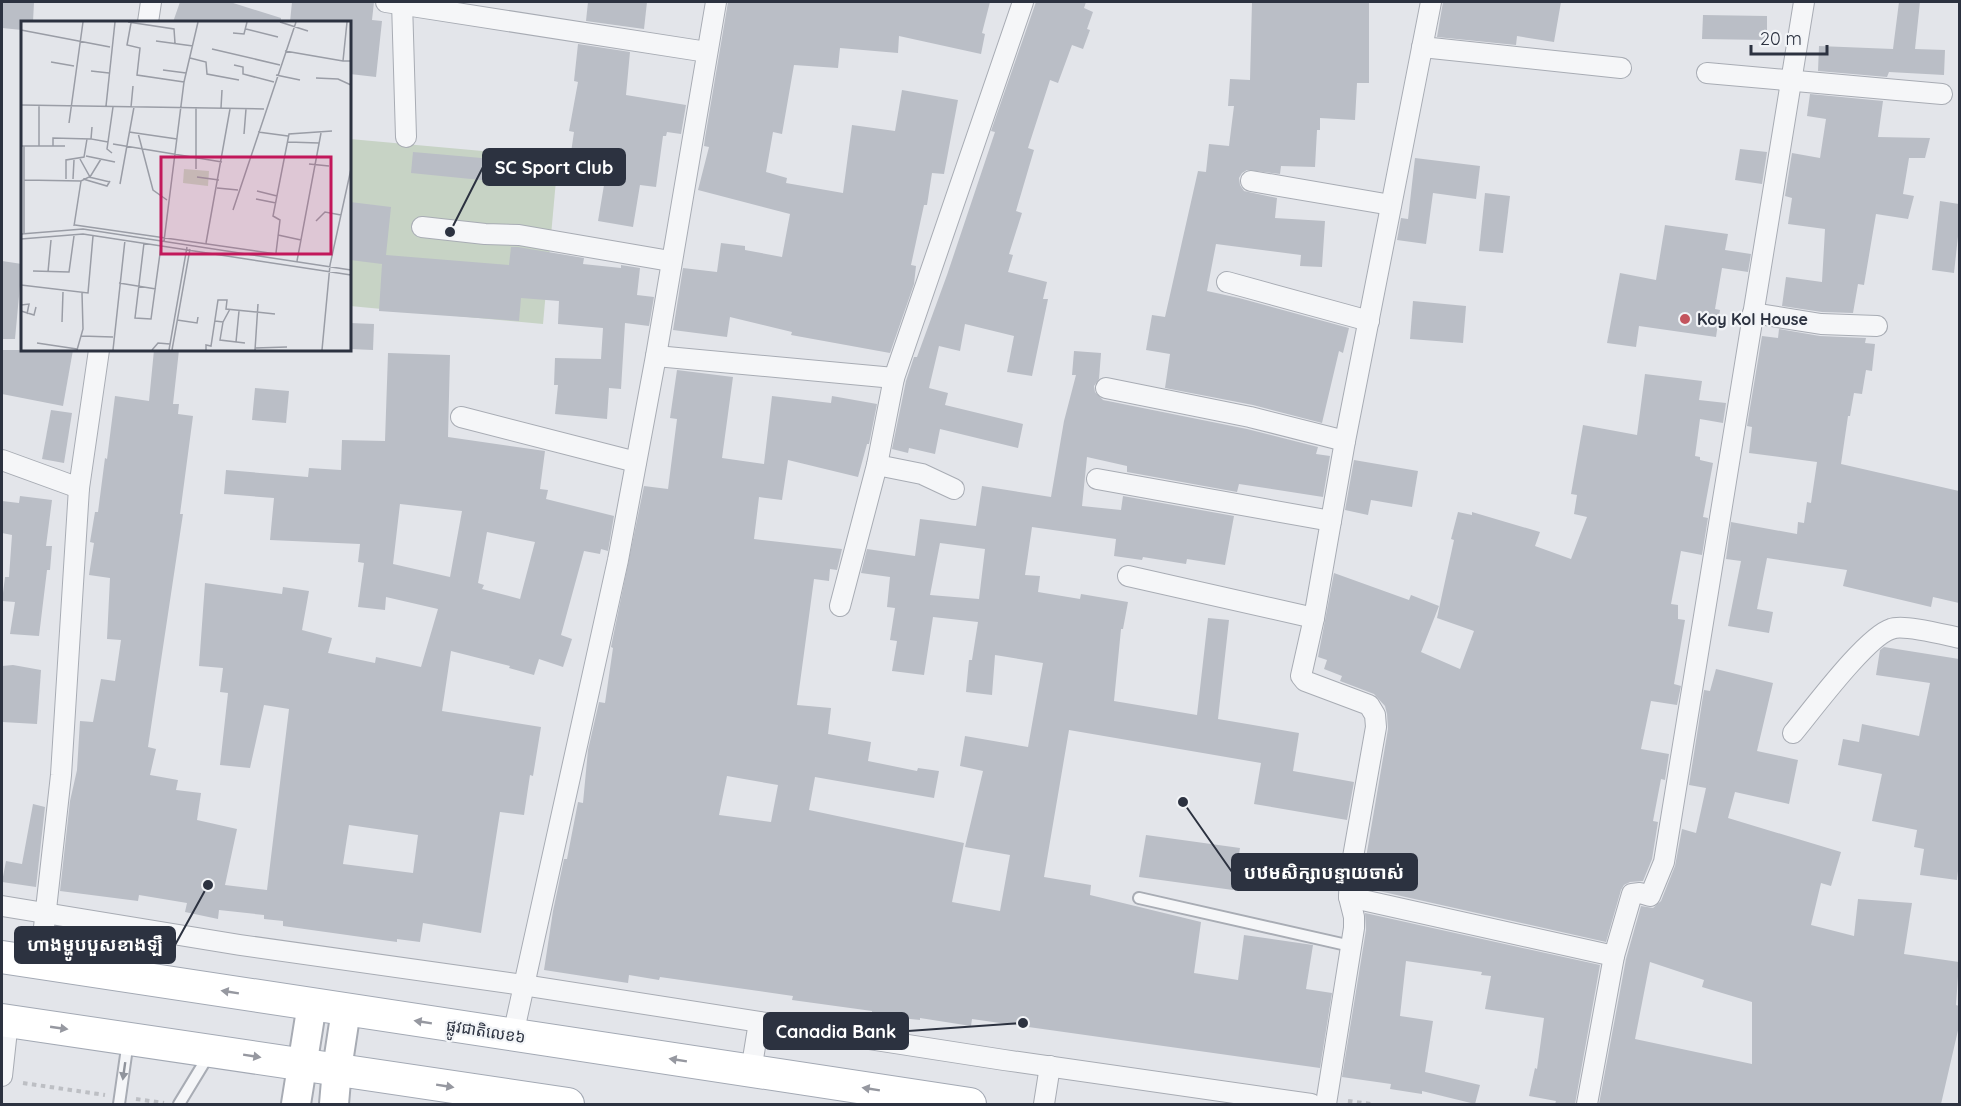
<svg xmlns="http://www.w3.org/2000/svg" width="1961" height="1106" font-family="Quicksand,'Noto Sans Khmer',sans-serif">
<rect width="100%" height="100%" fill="#e3e5ea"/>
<!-- grass -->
<path fill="#c7d3c5" d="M350 139 558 158 543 324 350 306Z"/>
<!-- building -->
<g fill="#babec6" fill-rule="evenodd">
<path d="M2 2H34L33 22H22V30L2 28Z"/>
<path d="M180 2H230L281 18V22H173Z"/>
<path d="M292 2H374L372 20 382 21 376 77 350 74V22H290Z"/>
<path d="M588 2H647L644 29 586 21Z"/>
<path d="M728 2H990L982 33 985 34 981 54 899 36 898 53 840 48 838 68 794 65 782 134 773 132 766 172 787 178 786 183 843 193 852 125 895 131 902 90 958 100 944 174 932 173 927 205H924L911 265 916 266 914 284 890 353 791 335 792 332 730 317 727 337 673 330 683 268 717 272 721 243 745 246V250L782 257 790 214 698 190 709 147 704 146 705 138Z"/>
<path d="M1036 2H1086L1084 8 1093 12 1087 29 1090 30 1083 49 1072 45 1058 83 1050 80 1028 148 1034 150 1016 211 1022 213 1009 254 1013 255 1008 272 1047 282 1043 299H1048L1032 376 1007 372 1014 336 965 324 960 351 939 346 929 388 948 393 945 405 1023 424 1018 448 940 429 935 454 909 448 908 453 892 449 906 381 914 357H917L947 275 995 132 991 131Z"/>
<path d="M1252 2H1369V83H1357L1355 120 1320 118V130H1317L1315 167 1281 166 1280 174 1247 170 1242 173 1239 178 1240 185 1244 191 1277 198 1275 218 1325 221 1322 267 1300 266 1301 255 1216 244 1207 291 1239 298 1349 328 1343 353 1339 351 1322 423 1253 405 1165 388 1170 354 1146 350 1152 315 1165 317 1198 171 1206 172 1209 144 1229 146 1234 106H1228L1230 79 1250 80Z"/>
<path d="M1443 2H1561L1554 42 1517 36 1516 45 1437 37Z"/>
<path d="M1899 2H1920L1915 49 1945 50 1944 75 1889 72 1887 77 1818 71 1819 46 1893 49Z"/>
<path d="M1703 15 1767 16V40L1702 39Z"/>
<path d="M578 44 630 52 626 95 686 105 681 134 667 132 666 136H663L656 187 640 185 633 227 598 221 605 179 568 173 574 132 569 131 578 82 574 81Z"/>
<path d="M1810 94 1883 101 1878 137 1930 138 1925 158H1909L1903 194 1914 196 1908 219 1876 214 1864 285 1858 284 1853 313 1822 312 1782 306 1786 277 1822 282 1825 229 1788 224 1792 198 1785 196 1792 153 1820 158 1826 119 1807 116Z"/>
<path d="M1740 149 1767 152 1762 184 1735 180Z"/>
<path d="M413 152 493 159 491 181 411 173Z"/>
<path d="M1415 158 1480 166 1476 199 1433 193 1426 244 1397 240 1401 218 1408 219Z"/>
<path d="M1485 193 1510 196 1503 253 1479 251Z"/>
<path d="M1940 201 1959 204V227L1954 273 1932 270Z"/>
<path d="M350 202 391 207 386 255 509 265 511 247H518L584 258 583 264 621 268V265L640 268 637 295 654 297 649 326 625 323 621 389 609 388 607 419 555 414 558 385H554L555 358 601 359 603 328 558 324 559 301 521 298 519 321 379 311 382 264 350 260Z"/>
<path d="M1665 225 1728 234 1725 250 1751 254 1748 272 1722 268 1715 309 1720 310 1716 337 1639 326 1636 347 1607 343 1620 273 1656 280Z"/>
<path d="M2 261 22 264 15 339H2Z"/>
<path d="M1413 301 1466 306 1463 343 1410 339Z"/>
<path d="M350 323 374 324 373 350 350 349Z"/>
<path d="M1779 329 1820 336 1866 338 1865 343 1875 344 1872 371 1866 370 1862 394 1854 393 1850 416H1848L1841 464 1959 491V603L1933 597 1931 607 1843 586 1847 570 1767 558 1757 609 1773 612 1769 633 1728 626 1741 561 1726 559 1731 522 1797 534 1798 522 1804 523 1807 502 1811 503 1817 462 1749 453 1752 427 1747 426 1762 336 1778 338Z"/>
<path d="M2 350H73L63 406 2 394Z"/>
<path d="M154 350H179L173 404H179L178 414 193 416 180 514H183L148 747 156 749 150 775 178 780 176 790 201 793 197 820 237 829 225 885 267 890 289 709 264 705 250 768 220 765 228 693 220 692 223 668 199 666 205 583 282 594 283 587 309 591 302 630 332 638 328 653 375 663 376 657 421 667 438 609 386 597 385 610 358 607 364 563 358 562 360 544 270 540 274 498 224 494 226 470 308 477 309 468 341 470 342 440 385 441 388 353 450 355 448 437 545 451 540 489 548 490 546 499 614 516 608 551 601 549 600 554 584 551 561 635 572 639 563 667 539 659 534 675 509 668 510 666 451 651 442 711 541 727 533 776 530 775 524 815 500 812 481 933 423 923 420 942 397 939V942L283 926V921L264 919V915L219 910 218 919 185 912 187 903 139 895 138 901 60 891 70 801 77 770 80 721 93 722 101 679 115 681 121 640 107 639 110 578 89 575 94 543 90 542 95 512H98L105 458 107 459 115 396 149 401ZM400 504 462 511 450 577 393 564ZM487 532 535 542 520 599 482 589 484 585 478 583ZM349 825 418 835 413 873 343 864Z"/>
<path d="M1074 351 1101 353 1099 379 1094 386 1095 392 1103 400 1247 429 1318 447 1316 454 1330 456 1323 497 1239 484 1237 492 1127 472V466L1087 457 1082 506 1121 510 1123 496 1234 516 1225 565 1187 559 1186 564 1143 557 1142 560 1114 556 1116 539 1032 527 1025 575 1040 576 1038 592 1080 599 1081 594 1128 602 1123 629H1121L1114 701 1197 715 1208 618 1229 620 1218 719 1299 733 1293 771 1354 782 1347 820 1254 804 1261 763 1069 730 1044 877 1091 885 1090 895 1201 922 1194 973 1238 980 1244 935 1313 945 1306 989 1332 993 1320 1068 972 1019 971 1026 920 1018V1020L872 1015V1011L792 1000 793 996 660 977 659 980 629 975 628 983 544 970 553 911 564 859H567L578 802 583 803 588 750 599 702 605 703 613 648 611 647 644 486 668 489 677 419 670 418 677 370 733 377 722 458 764 464 772 396 831 403 832 396 877 404 869 444H867L858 477 788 460 782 500 759 497 754 539 842 549 837 570 830 569 829 581 814 579 797 705 831 708 828 734 871 742 868 761 917 771 918 768 939 771 934 798 815 777 809 810 964 843 952 902 1000 911 1010 855 965 847 983 771 960 766 965 736 1028 747 1043 663 995 655 992 695 966 692 969 660H972L978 622 933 617 924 675 892 671 897 641 890 640 895 608 887 607 890 577 861 573 867 549 915 556 920 519 976 526 982 486 1051 497 1064 421 1076 375H1072ZM940 543 985 549 979 599 930 595ZM727 776 778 785 771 822 719 815Z"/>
<path d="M1645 374 1702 381 1699 400 1726 403 1723 423 1700 419 1695 456 1700 457V460L1713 463 1703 517 1708 518 1702 555 1681 551 1671 604 1678 605V619L1685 620 1674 684 1681 686 1677 705 1651 701 1641 749 1669 754 1665 780 1661 779 1653 821 1658 822 1652 859 1643 881 1630 882 1624 885 1621 890 1606 942 1361 887 1388 729 1387 714 1385 706 1374 694 1340 681 1342 676 1324 669 1327 660 1318 657 1334 573 1409 600 1411 595 1439 606 1421 652 1460 669 1474 631 1437 618 1454 540 1451 539 1458 512 1472 515V512L1540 532 1535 546 1571 559 1587 517 1574 514 1577 495 1571 494 1583 425 1637 435Z"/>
<path d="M255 388 289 391 286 423 252 420Z"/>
<path d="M51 410 72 413 64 463 42 459Z"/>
<path d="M1354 460 1418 471 1412 507 1371 500 1368 515 1345 510Z"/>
<path d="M20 496 52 500 46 546H52L50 570H47L39 636 10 634 15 602 2 601 5 577H9L12 535 2 533V501L19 503Z"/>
<path d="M1884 647 1959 659V862L1957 880 1920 875 1924 849 1914 847 1917 830 1872 821 1882 774 1838 765 1843 739 1859 742 1862 724 1919 736 1930 683 1876 675 1880 650Z"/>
<path d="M13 665 41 670 37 724 2 722V666Z"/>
<path d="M1716 669 1773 683 1757 751 1798 760 1789 804 1735 792 1728 818 1841 852 1831 886 1821 883 1811 925 1854 936 1858 899 1912 903 1904 954 1959 962 1956 1005 1959 1006V1026L1941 1104H1599L1626 959 1641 906 1653 908 1661 901 1675 866 1682 829 1696 833 1706 788 1689 785 1704 690 1710 691ZM1650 962 1704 980 1702 987 1752 1002V1064L1635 1039Z"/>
<path d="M33 804 45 807 36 887 2 882 6 861 22 864Z"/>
<path d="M1146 835 1240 848 1233 890 1139 877Z"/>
<path d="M1365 913 1600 965 1575 1104H1555L1556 1101 1529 1096 1535 1068 1537 1069 1544 1018 1485 1009 1491 976 1481 975 1482 972 1406 961 1400 1016 1433 1021 1425 1072 1480 1085 1475 1104 1422 1091V1094L1390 1089 1391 1084 1342 1077 1366 930Z"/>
</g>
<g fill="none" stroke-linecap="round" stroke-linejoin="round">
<!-- lane casing -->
<g stroke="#a8acb4" stroke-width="14">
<g id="lane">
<path d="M1139 898 1351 946"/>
<path d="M119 1104 128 1041"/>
<path d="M179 1104 210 1053"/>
</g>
</g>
<!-- street casing -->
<g stroke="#a8acb4" stroke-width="22">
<g id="street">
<path d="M386 2 707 52"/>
<path d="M402 2 406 137"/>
<path d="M148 22 151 2"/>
<path d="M1422 47 1621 68"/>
<path d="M1707 73 1942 94"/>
<path d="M1251 181 1391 205"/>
<path d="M422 227 485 234 519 235 670 261"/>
<path d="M1227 282 1369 321"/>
<path d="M1753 313 1821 324 1877 326"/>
<path d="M656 356 894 378"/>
<path d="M1106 388 1250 417 1345 441"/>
<path d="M461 417 636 462"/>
<path d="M2 460 79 488"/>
<path d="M877 465 922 474 954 489"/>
<path d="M1097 479 1331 521"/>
<path d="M1128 576 1314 618"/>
<path d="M840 606 877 465 894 378 1023 2"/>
<path d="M1793 733C1813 709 1866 637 1891 629 1903 624 1945 635 1960 638"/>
<path d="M1349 897 1614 956"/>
<path d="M2 906 240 945 523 985 1004 1060 1311 1104"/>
<path d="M40 963 61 775 79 488 99 350"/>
<path d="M513 1035 618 560 656 356 716 2"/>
<path d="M751 1071 759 1022"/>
<path d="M2 1076 8 1021"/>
<path d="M1044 1104 1050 1066"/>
<path d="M1326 1104 1354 928V917L1349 897 1350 874 1376 727 1375 715 1369 705 1305 681 1301 676 1314 618 1345 441 1431 2"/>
<path d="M1587 1104 1614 956 1632 894 1640 893 1650 896 1664 862 1804 2"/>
</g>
</g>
<!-- secondary casing -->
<g stroke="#a8acb4" stroke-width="32">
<g id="secondary">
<path d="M296 1104 312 1004"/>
<path d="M334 1104 337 1069 346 1010"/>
</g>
</g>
<!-- primary casing -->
<g stroke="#a3a9b4" stroke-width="34">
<g id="primary">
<path d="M2 957 970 1104"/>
<path d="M2 1020 568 1104"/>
</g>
</g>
<!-- path -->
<g stroke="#bdbfc4" stroke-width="4" stroke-dasharray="4.5 4.5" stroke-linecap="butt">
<path d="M23 1083 105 1095"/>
<path d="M136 1099 164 1103"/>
<path d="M1348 1101 1371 1104"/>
</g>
<!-- lane -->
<use href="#lane" stroke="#f5f6f8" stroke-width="10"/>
<!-- street -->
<use href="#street" stroke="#f5f6f8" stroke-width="20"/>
<!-- secondary -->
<use href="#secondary" stroke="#fff" stroke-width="28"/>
<!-- primary -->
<use href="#primary" stroke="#fff" stroke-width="32"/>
</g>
<!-- one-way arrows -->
<defs><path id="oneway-solid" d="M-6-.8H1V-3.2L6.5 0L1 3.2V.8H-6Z" transform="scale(1.5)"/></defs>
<g fill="#9698a0">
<use href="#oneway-solid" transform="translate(230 992) rotate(-171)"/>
<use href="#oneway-solid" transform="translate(423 1022) rotate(-171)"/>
<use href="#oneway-solid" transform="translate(59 1028) rotate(8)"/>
<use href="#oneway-solid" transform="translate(252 1056) rotate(9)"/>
<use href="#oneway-solid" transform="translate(678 1060) rotate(-171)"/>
<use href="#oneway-solid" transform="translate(445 1086) rotate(9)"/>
<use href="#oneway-solid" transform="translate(871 1089) rotate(-171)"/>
</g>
<use fill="#90949c" href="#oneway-solid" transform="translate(124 1071) rotate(98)"/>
<!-- markers -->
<circle fill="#c3545d" stroke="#f2f4f7" stroke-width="2" cx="1685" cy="319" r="6"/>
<g text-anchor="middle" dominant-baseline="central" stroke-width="4.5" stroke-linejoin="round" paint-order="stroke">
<!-- poi labels -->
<g font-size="16" font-weight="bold" fill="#2c3240" stroke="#f2f4f7" text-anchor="start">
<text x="1697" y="319">Koy Kol House</text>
</g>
<!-- street labels -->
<g font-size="16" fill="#2c3240" stroke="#f2f4f7">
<text transform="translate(486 1031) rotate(9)">ផ្លូវជាតិលេខ៦</text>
</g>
</g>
<!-- overview -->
<g transform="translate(21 21)">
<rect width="330" height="330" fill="#e3e5ea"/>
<path d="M163 148 188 150 187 165 162 162Z" fill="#c7d3c5"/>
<path fill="none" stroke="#9a9da6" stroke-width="1.5" d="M107 1 153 8 154 22M259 1 287 10M326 1 322 40H330M110 2 106 24 119 27 116 54 163 61M225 8 257 16M0 9 89 26M212 12 223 13 226 1M135 20 172 25M191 28 259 44M264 30 322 40M169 37 185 41 186 53 218 59M30 41 53 45M213 44 222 46V53L253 61M142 49 165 52M70 50 88 52M255 54 279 59M295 57 317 58 330 64M330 57V133M0 84 243 88M85 85 94 1M110 86 112 65M200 87 201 69M48 102 62 1M71 106 70 118 87 121M108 111 156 118M237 111 267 115M117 112 132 169 146 179M223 113 225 88M267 121 298 122M92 123 201 141M0 125H44M18 125V85M32 125V117L70 118M91 132 86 128 92 86M65 135 94 141M59 138 69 156 80 138M288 143 308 145M175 148V86M176 156 198 159M45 158V139L63 136 66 118M52 158 53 139M62 158 86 165 89 160M3 159 60 160 68 156 89 161M99 163 113 86M196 167 217 169M236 170 256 175M235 178 255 182M212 189 275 1M295 200 304 191 320 194M54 204 255 233M53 205 60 160M0 213 62 208 330 249M3 213V125M257 214 280 219M0 218 62 213 330 254M143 220 163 61 177 1M123 222 114 297 130 298 140 225M185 222 209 88M255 232 259 199 252 195 268 113 311 110M276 240 300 112M12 250 48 251 53 215M27 251 30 219M98 262 135 268M0 264 67 272 72 215M0 284 8 283 6 293M0 290 13 294 15 286M156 299 176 302 177 296M194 300 202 301 209 288M41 301 42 271M202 301 199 319 224 322M60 315 92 316M215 321 218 290M16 322 56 328M234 327 266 326M56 329 62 308 61 272M92 329 104 219M131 329 137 322 149 323M148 329 166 226M151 329 169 228M185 329V324L190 325 197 279H206L205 288 254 293M234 329 237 283M301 329 309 244 330 148"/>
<path fill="#c2185b" fill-opacity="0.15" stroke="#c2185b" stroke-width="3" d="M140 136H310V233H140Z"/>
<rect width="330" height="330" fill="none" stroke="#2c3240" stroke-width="3"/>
</g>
<!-- callouts -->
<path fill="none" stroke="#2c3240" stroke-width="2" d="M450 232L483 167M1183 802L1232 872M208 885L175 945M1023 1023L908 1031"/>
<g fill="#2c3240" stroke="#f2f4f7" stroke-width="2">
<circle cx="450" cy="232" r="6"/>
<circle cx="1183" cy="802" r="6"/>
<circle cx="208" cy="885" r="6"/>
<circle cx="1023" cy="1023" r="6"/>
</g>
<g fill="#2c3240" stroke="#2c3240" stroke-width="2">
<rect x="483" y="149" width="142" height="36" rx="6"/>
<rect x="1232" y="854" width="185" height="36" rx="6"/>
<rect x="15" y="927" width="160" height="36" rx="6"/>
<rect x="764" y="1013" width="144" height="36" rx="6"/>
</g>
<g font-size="18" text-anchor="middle" font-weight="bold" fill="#fff">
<text x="554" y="174">SC Sport Club</text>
<text x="1324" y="879">បឋមសិក្សាបន្ទាយចាស់</text>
<text x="95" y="951">ហាងម្ហូបបួសខាងឡឹ</text>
<text x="836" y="1038">Canadia Bank</text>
</g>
<!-- border -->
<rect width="1961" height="1106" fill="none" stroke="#2c3240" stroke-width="6"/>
<!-- scale -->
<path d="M1751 45v9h76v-9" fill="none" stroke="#2c3240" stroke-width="3"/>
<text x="1760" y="45" font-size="18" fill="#2c3240" stroke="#f2f4f7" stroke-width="4.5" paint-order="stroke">20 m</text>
</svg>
